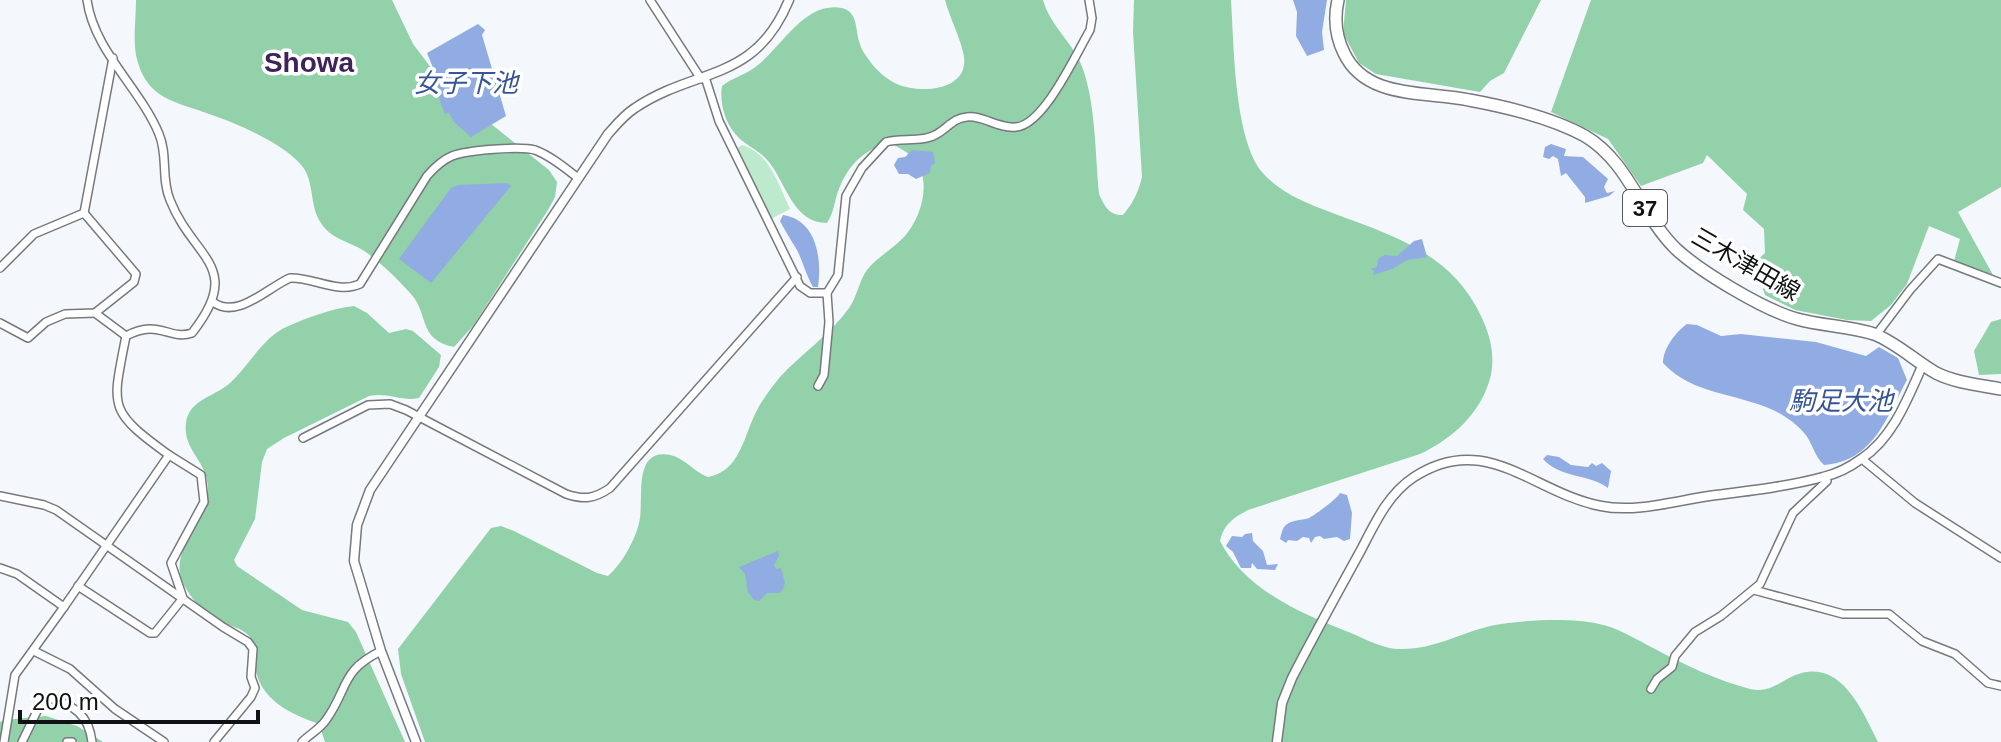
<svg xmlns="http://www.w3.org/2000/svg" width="2001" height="742" font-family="Arial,'Noto Sans JP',sans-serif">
<rect width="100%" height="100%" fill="#f4f8fd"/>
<!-- green -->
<path fill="#bde9cc" d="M742 145C770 153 779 186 790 209L769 220 734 150Z"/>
<!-- forest -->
<g fill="#93d1aa">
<path d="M136 0H392L413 44 448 90 549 170 557 182 555 197 548 210 473 326 454 347C418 340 429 314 411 294 397 279 379 260 361 249 347 241 330 238 321 223 309 206 315 182 302 166 285 144 238 124 212 115 176 101 146 101 136 55 133 37 136 18 136 0Z"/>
<path d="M945 0H1043C1050 25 1071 41 1081 64 1096 101 1095 154 1099 194 1104 205 1109 216 1123 215 1133 203 1138 193 1142 177L1133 32 1134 0H1231C1234 45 1234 138 1262 172 1279 192 1306 203 1330 212 1391 235 1451 252 1481 316 1490 335 1495 354 1491 375 1482 412 1454 438 1420 454L1248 510C1233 518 1224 524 1220 541 1245 590 1302 614 1351 633 1367 640 1385 650 1403 649 1434 649 1461 633 1490 626 1518 620 1572 617 1599 624 1619 628 1637 640 1655 649 1685 665 1716 680 1750 689 1766 693 1776 685 1789 678 1838 653 1860 706 1878 742H425L401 674 398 649 491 528 501 526 514 531 597 573 608 576C622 564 635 540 639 523 645 501 631 448 670 455 685 458 694 472 708 477 740 471 743 438 756 412 762 400 771 388 780 377 802 353 830 335 849 308 857 297 859 281 867 270 877 257 893 249 904 237 921 218 933 181 914 159 908 152 897 147 889 142 860 152 845 168 836 198 834 207 832 215 827 223 793 223 786 183 769 162 760 151 749 147 739 138 726 126 719 104 722 86 732 78 744 75 754 68 780 50 804 0 842 8 859 12 855 32 860 44 861 49 866 56 869 60 875 69 887 80 897 84 922 95 973 90 963 52 959 35 950 18 945 0Z"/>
<path d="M1346 0H1541L1504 73 1490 81 1480 92 1376 74 1359 63 1343 33Z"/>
<path d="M1591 0H2001V187L1958 212 1993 275 1954 261 1960 239 1929 226 1907 284 1891 305 1871 321 1847 320 1795 310 1765 295 1754 263 1765 253 1764 229 1743 210 1747 194 1707 155 1703 163 1641 186 1608 139 1551 112Z"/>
<path d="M354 306 367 313 389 333 406 329 413 331 441 355 439 367 419 398C402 402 389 392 369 396L284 438 267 449 262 462 255 519 234 560 237 566 302 610 348 622 356 632 405 742H325L319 724C290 714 259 699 255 666 254 657 256 645 250 637 242 627 228 626 217 621 205 616 187 593 182 581 171 552 200 529 206 502 216 463 182 455 186 423 189 400 213 397 229 384 248 367 262 339 284 328 304 319 332 308 354 306Z"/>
<path d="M2001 319V374L1979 375 1974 351 1991 322Z"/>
<path d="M46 716 77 726 103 742H0V722L4 720Z"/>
</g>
<!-- water -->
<g fill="#91ace2">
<path d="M1293 0H1327L1322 32 1324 50 1307 56 1296 36 1297 12Z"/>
<path d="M478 24 485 30 482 35 506 116 471 137 454 122 449 113 445 114 440 101 436 75 427 53Z"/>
<path d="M1551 144 1566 149 1564 156 1583 157 1608 179 1604 187 1607 193 1615 191 1609 196 1585 203V197L1566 173 1561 176 1558 159 1553 156 1549 159 1543 157 1545 147Z"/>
<path d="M912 150 933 152 935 163 931 165 930 173 916 179 908 174H899L894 165 898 158 905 157Z"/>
<path d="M507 183 511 186 431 283 399 259 451 188 458 185Z"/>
<path d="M783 215C817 220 822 259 818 287H813C806 275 803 262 797 250 791 240 785 231 780 221Z"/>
<path d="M1422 239 1427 257 1407 260 1392 269 1373 275 1374 271 1371 269 1377 267 1378 259 1385 255 1397 256 1414 241Z"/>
<path d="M1687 324 1697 325 1721 336 1741 334 1816 342 1866 356 1879 347 1898 358 1907 380C1886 418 1874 461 1824 465 1814 456 1813 444 1805 434 1798 425 1785 416 1775 411 1738 393 1692 395 1663 363 1663 348 1676 332 1687 324Z"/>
<path d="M1547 455 1559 457 1571 465 1588 467 1592 463 1596 466 1602 463 1611 471 1608 488C1588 473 1561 479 1543 459Z"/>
<path d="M1340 493 1347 495 1352 513 1350 539 1344 541 1337 537 1324 539 1320 536 1315 537 1311 543 1309 538 1303 537 1297 541 1288 540 1286 543 1280 539C1281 535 1282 530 1284 527 1290 519 1301 521 1309 518 1316 514 1336 500 1340 493Z"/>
<path d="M1252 533 1253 541 1263 551 1267 565 1278 564 1275 570 1257 569 1252 563 1251 568H1241L1233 552 1226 546 1232 536 1242 537 1245 534Z"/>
<path d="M778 551 779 556 774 565 776 569 781 568 785 583 783 589 780 593H767L759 601 754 600 748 592 745 574 739 567Z"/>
</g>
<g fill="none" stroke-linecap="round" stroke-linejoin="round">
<!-- minor casing -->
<g stroke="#76797e" stroke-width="10">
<g id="minor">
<path d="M650 0 701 79"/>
<path d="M705 77 719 121 800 286 810 293H827"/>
<path d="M84 213 113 58"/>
<path d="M0 268 34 234 84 213"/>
<path d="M213 302C237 320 267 288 290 278 313 277 338 294 360 284L427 176C434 168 442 160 452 156 467 150 520 146 535 150 551 156 565 168 578 178"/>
<path d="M95 313 126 336"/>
<path d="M0 323 28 338 46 322 65 314 95 313 134 282 136 274 84 213"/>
<path d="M1876 335 1910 290 1938 259 2001 283"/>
<path d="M818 386 824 375 829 322 827 293 838 275 846 196 862 168 886 142C901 138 923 142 935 135 947 129 953 118 967 117 983 115 998 129 1016 127 1044 125 1076 54 1090 30L1092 18 1089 0"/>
<path d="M303 438 368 405 390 404 406 410 566 494C584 500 594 499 610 488L797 277"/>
<path d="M1862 459 1915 503 2001 558"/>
<path d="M0 496 44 505 56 510 223 627 248 642 253 649 251 677 255 688 251 697 214 742"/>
<path d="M0 568 17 574 64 607 169 455C107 410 112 408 126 336 159 318 169 341 192 333 245 266 193 259 170 200 161 179 168 155 159 134 140 88 94 51 87 0"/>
<path d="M78 586 150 633H155L183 598 171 563 204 502 201 475 169 455"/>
<path d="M1754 590 1843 614H1889L1922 641 1955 654 1988 683 2001 686"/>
<path d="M34 651 70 669 115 709 164 742"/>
<path d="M1651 689 1657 679 1672 667 1675 656 1695 632 1721 616 1760 584 1793 513 1827 481 1825 477"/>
<path d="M4 742 15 675 64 607"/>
<path d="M22 742 39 707 49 698C74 705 89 715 92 742"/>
<path d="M67 742H72"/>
<path d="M302 742C310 734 320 729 326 720 349 688 340 671 381 651"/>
</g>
</g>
<!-- tertiary casing -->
<g stroke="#76797e" stroke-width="11">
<g id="tertiary">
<path d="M416 742 381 651 354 561 357 525 370 490 608 134C616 125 624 115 635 108 696 67 755 83 789 0"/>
<path d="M1277 742 1282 703 1292 678C1314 635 1338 592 1361 550 1375 523 1388 494 1414 477 1486 430 1533 493 1601 506 1635 513 1675 501 1709 496 1747 491 1786 487 1823 477 1836 474 1850 467 1861 459 1893 438 1908 398 1923 364"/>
</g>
</g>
<!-- primary casing -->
<g stroke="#76797e" stroke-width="14">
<path id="primary" d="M1338 0C1334 18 1336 37 1344 53 1366 100 1427 91 1469 100 1507 107 1551 117 1585 136 1629 162 1641 215 1676 249 1701 272 1764 310 1797 319 1822 326 1850 326 1874 334 1897 343 1915 361 1936 373 1956 383 1980 385 2001 389"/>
</g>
<!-- minor -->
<use href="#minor" stroke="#fff" stroke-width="7"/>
<!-- tertiary -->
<use href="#tertiary" stroke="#fff" stroke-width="8"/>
<!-- primary -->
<use href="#primary" stroke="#fff" stroke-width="11"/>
</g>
<g text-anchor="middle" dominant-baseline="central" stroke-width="7" stroke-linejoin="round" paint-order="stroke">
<!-- shield labels -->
<rect fill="#fff" stroke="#575859" stroke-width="2" x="1623" y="190" width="44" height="36" rx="6"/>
<g font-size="22" font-weight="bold" fill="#0f1112">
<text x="1645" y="208">37</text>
</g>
<!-- street labels -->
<g font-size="24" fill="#0f1112" stroke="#fff">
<text transform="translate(1746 264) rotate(30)">三木津田線</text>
</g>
<!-- water labels -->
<g font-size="26" font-style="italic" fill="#365497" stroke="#fff">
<text x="466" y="83">女子下池</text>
<text x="1841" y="401">駒足大池</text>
</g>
<!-- quarter labels -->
<g font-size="28" font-weight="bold" fill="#40225a" stroke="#fff">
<text x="309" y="62">Showa</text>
</g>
</g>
<!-- scale -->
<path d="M20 710v12h238v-12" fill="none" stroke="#0f1112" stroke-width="4"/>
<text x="32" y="710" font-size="24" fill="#0f1112" stroke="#ffffff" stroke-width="6" paint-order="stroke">200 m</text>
</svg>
